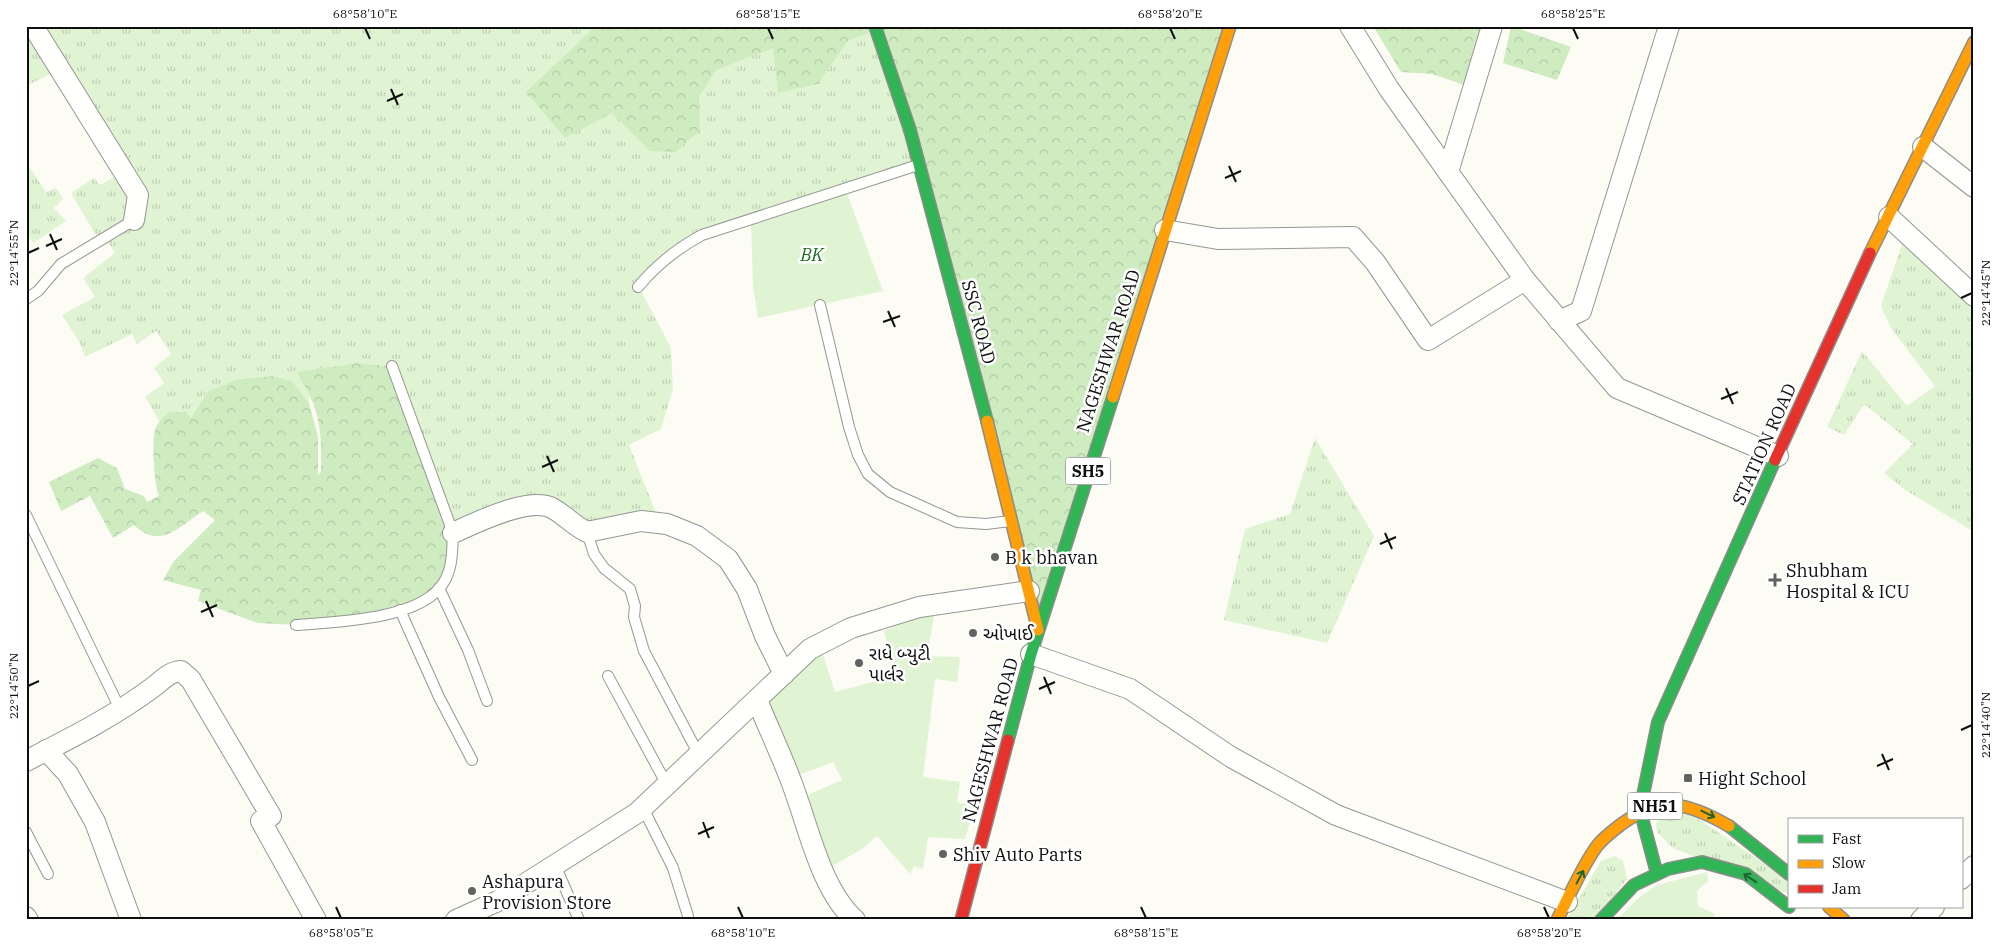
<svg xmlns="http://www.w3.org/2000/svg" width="2000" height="946" font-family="'IBM Plex Serif','Noto Sans Gujarati',serif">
<defs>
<pattern id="grass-tufts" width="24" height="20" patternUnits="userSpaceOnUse" patternTransform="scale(1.25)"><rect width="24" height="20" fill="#e0f3d3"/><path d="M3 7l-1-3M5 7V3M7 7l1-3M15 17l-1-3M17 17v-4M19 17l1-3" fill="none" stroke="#bfcfb4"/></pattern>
<pattern id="forest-crowns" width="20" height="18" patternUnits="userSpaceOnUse" patternTransform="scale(1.25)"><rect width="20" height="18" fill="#cfecc1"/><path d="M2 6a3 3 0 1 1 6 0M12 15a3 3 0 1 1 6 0" fill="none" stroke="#b1c9a5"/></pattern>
</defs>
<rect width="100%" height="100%" fill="#fcfcf5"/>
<!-- grass -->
<g fill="url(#grass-tufts)">
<path d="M26 26H875L919 164 702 235 639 287 671 348 673 389 661 429 629 445 660 523 587 532 532 505 258 623 198 601 371 503 392 366 357 363 297 372 309 392V403L292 381 273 376 205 394 191 418 169 412 160 422 145 397 164 383 154 368 171 354 156 331 137 344 132 334 85 357 80 343 62 315 95 297 83 278 115 253 108 242 97 237 71 193 94 178 100 185 123 172 53 73 26 86Z"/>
<path d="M26 162 46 192 56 188 63 199 54 208 66 221 33 243 26 233Z"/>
<path d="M1906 233 1974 296V532L1904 489 1884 473 1913 444 1864 404 1844 435 1827 427 1862 351 1907 406 1935 386 1891 328 1881 306Z"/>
<path d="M1315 438 1374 536 1327 643 1224 620 1245 529 1290 514Z"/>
<path d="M1688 812 1789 880V894L1673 848 1657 832 1656 823 1660 818Z"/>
<path d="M1615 856 1623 861 1627 879 1594 920H1566L1601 861Z"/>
</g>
<!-- forest -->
<g fill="url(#forest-crowns)">
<path d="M596 26H1230L1038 630 876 30 848 41 818 84 778 93 773 48 716 70 699 97 700 130 676 152 650 151 612 113 565 138 526 92Z"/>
<path d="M1373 26H1489L1470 87 1432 74 1401 72Z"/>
<path d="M1511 26 1571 47 1557 80 1503 63Z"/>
<path d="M357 363 389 366 453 533 444 582 400 610 296 625 258 623 198 601 201 590 163 580 174 561 215 520 203 511C179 527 160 550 134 525L113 538 90 496 61 511 49 482 98 458 117 468 125 489 144 496 147 502 159 496C154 486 151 437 156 427 159 421 165 416 169 412H185L191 418 207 392 236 380 273 376 292 381 309 403 318 436V475L321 471C322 429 320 408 296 372Z"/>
</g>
<!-- park -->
<g fill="#e0f3d3">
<path d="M845 188 883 291 758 318 753 287 751 219Z"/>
<path d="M935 610 927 656 960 657 957 682 935 679 923 777 960 782 957 803 975 805 965 839 928 837 923 869 914 866 910 874 877 836 862 849 829 868 803 797 842 780 833 762 796 776 763 706 821 649 835 692 895 676 884 631Z"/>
<path d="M1707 872 1708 881 1697 891 1698 906 1715 914 1711 920H1616L1637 899 1657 885Z"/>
</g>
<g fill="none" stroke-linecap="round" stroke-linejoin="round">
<!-- lane casing -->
<g stroke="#969693" stroke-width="12">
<g id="lane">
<path d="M638 287C657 264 676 249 702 235L918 165"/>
<path d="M26 299 38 291 61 264 134 220"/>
<path d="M820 305 849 427 858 455 868 474 890 492 957 522 986 524 1010 521"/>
<path d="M26 515 120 709"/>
<path d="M587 532 594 554 604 568 630 589 635 606 634 617 644 651 699 755"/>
<path d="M439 588 468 650 487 701"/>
<path d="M400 610 439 697 472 760"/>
<path d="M296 625C336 622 422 620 444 582 453 567 452 550 453 533L392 366"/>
<path d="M608 676 667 785"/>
<path d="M643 808 673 868 688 916"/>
<path d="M26 832 48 874"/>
<path d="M555 865 579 920"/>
</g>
</g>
<!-- street casing -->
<g stroke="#969693" stroke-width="22">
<g id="street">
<path d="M33 26 138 195 134 220"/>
<path d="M1350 26 1389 89 1525 280 1617 388 1778 456"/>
<path d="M1923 147 1974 187"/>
<path d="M1448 172 1492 26"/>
<path d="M1889 217 1974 296"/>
<path d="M1165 230 1218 239 1353 237 1375 262 1428 340 1525 280"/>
<path d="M1559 321 1581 311 1669 26"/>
<path d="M453 533C475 523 529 496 552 508 565 515 574 526 587 532L641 521 667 524 697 536 728 559 747 589 765 636 784 674"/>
<path d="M1031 654 1130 689 1231 757 1336 815 1567 902"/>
<path d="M757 700C768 727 781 754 791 781 808 824 820 889 855 920"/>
<path d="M46 750 68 774 95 822 131 920"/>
<path d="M26 761C69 739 113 717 152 688 162 681 168 672 181 671L191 680 271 816 261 821 316 920"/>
<path d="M1961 879 1974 866"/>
<path d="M26 917 28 920"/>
<path d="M456 920 498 901 637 813 810 649 851 628 919 607 1029 591"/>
<path d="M1921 920 1934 907"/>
</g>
</g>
<!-- fast casing -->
<g stroke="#8c8c89" stroke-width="14">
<g id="fast">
<path d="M875 26 910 130 987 421"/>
<path d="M1008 740 1031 654 1113 397"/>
<path d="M1729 826 1789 874"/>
<path d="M1657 874 1640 810 1658 722 1775 460"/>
<path d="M1601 920 1634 885 1668 869 1702 862 1746 874 1789 907"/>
</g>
</g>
<!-- slow casing -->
<g stroke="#8c8c89" stroke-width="14">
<g id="slow">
<path d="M1870 253 1974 42"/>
<path d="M1113 397 1230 26"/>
<path d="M987 421 1038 630"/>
<path d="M1829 907 1844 920"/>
<path d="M1557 920C1570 895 1581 868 1597 846 1604 837 1614 830 1623 823 1662 795 1689 803 1729 826"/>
</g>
</g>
<!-- jam casing -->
<g stroke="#8c8c89" stroke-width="14">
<g id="jam">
<path d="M1775 460 1870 253"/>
<path d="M961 920 1008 740"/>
</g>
</g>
<!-- lane -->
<use href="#lane" stroke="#fffffe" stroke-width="10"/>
<!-- street -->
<use href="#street" stroke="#fffffe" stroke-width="20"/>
<!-- fast -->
<use href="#fast" stroke="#30b455" stroke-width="11"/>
<!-- slow -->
<use href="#slow" stroke="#ff9f0a" stroke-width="11"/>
<!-- jam -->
<use href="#jam" stroke="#e5322d" stroke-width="11"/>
</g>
<!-- one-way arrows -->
<defs><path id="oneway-shaft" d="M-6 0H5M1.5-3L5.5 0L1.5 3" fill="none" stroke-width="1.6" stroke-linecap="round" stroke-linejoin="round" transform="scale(1.25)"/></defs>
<g stroke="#206232">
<use href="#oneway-shaft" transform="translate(1708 814) rotate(26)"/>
<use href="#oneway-shaft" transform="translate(1580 877) rotate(-62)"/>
<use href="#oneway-shaft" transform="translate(1750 878) rotate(-147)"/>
</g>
<!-- ticks -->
<path fill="none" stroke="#0f0f0f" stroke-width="2" d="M365 28 370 39M768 28 773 39M1170 28 1175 39M1573 28 1578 39M391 89 398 105M387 101 403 94M1229 166 1236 182M1225 178 1241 171M50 234 57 250M46 246 62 239M28 253 39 248M1961 298 1972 293M888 311 895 327M883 322 900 316M1726 388 1733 404M1721 399 1738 392M547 456 554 472M542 467 558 460M1385 533 1392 549M1380 544 1396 537M206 601 213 617M201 612 217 605M1044 677 1051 694M28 686 39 681M1039 689 1055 682M1961 730 1972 725M1882 754 1889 770M1877 766 1893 759M703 822 709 838M698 834 714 827M336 907 341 918M738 907 743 918M1141 907 1146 918M1544 907 1549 918"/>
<!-- markers -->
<g fill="#626260" stroke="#fff" stroke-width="2">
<circle cx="995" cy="557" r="5"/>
<path d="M1772.5 572.5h5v5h5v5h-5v5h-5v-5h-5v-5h5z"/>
<circle cx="973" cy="633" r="5"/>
<circle cx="859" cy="663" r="5"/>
<rect x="1683" y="773" width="10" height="10" rx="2.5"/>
<circle cx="943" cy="854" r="5"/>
<circle cx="472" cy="891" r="5"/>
</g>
<g text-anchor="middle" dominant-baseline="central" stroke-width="5" stroke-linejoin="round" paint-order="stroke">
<!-- shield labels -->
<g fill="#fff" stroke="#575757" stroke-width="1">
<rect x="1065.5" y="457.5" width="45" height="27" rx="4"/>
<rect x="1627.5" y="792.5" width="55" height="27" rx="4"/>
</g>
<g font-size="16" font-weight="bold" fill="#0f0f0f">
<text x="1088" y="471">SH5</text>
<text x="1655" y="806">NH51</text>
</g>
<!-- park labels -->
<g font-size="18" font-style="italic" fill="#1d6c1b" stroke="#fff">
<text x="812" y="254">BK</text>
</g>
<!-- street labels -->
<g font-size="18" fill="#0f0f0f" stroke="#fff">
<text transform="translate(979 322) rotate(75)">SSC ROAD</text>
<text transform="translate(1108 351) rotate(-72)">NAGESHWAR ROAD</text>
<text transform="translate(1764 444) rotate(-66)">STATION ROAD</text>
<text transform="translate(990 740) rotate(-75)">NAGESHWAR ROAD</text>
</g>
<!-- poi labels -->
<g font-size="18" fill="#0f0f0f" stroke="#fff" text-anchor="start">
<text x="1005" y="557">B k bhavan</text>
<text x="1786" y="570">Shubham<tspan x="1786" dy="21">Hospital &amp; ICU</tspan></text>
<text x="983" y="633">ઓખાઈ</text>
<text x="869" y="653">રાધે બ્યુટી<tspan x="869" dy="21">પાર્લર</tspan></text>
<text x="1698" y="778">Hight School</text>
<text x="953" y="854">Shiv Auto Parts</text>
<text x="482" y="881">Ashapura<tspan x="482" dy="21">Provision Store</tspan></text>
</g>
</g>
<!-- border -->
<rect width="2000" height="946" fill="none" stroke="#ffffff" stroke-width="55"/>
<!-- legend -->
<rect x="1788" y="818" width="175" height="90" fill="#ffffff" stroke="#9f9f9f"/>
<rect x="1798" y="835" width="25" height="8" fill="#30b455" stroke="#9f9f9f"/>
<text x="1832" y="844" font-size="15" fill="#0f0f0f">Fast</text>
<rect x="1798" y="860" width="25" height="8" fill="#ff9f0a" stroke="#9f9f9f"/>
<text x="1832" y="868" font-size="15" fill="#0f0f0f">Slow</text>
<rect x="1798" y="885" width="25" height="8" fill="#e5322d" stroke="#9f9f9f"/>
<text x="1832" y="894" font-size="15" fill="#0f0f0f">Jam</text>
<rect x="28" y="28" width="1944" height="890" fill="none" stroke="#0f0f0f" stroke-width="2"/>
<g font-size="12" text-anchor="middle" fill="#0f0f0f">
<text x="365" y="18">68°58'10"E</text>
<text x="768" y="18">68°58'15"E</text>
<text x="1170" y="18">68°58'20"E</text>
<text x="1573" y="18">68°58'25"E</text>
<text transform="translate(14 253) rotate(-90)" y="4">22°14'55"N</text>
<text transform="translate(1986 293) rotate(-90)" y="4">22°14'45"N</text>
<text transform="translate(14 686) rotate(-90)" y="4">22°14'50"N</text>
<text transform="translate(1986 725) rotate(-90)" y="4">22°14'40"N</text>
<text x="341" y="937">68°58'05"E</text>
<text x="743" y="937">68°58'10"E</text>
<text x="1146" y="937">68°58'15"E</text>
<text x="1549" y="937">68°58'20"E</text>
</g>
</svg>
